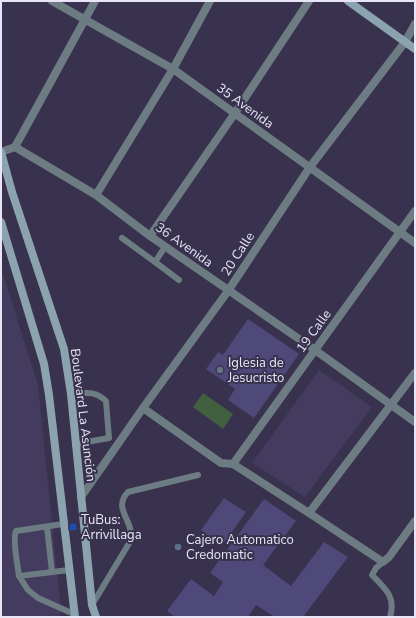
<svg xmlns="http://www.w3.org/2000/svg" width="416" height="618" font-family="'Nunito Sans',sans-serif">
<rect width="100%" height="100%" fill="#38324e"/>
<!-- built -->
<g fill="#433c5e">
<path d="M3 274 38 385 61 612 59 617H1V278Z"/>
<path d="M319 370 372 407 305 497 252 463Z"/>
</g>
<!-- green -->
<path fill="#41603f" d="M203 393 233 414 223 429 193 407Z"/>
<!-- building -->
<g fill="#4f4979">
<path d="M248 319 299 354 254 418 228 400 235 389 206 369 218 352 223 355Z"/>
<path d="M224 498 246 512 222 546 201 530Z"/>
<path d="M264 499 296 521 263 565 291 586 324 542 348 557 303 617H275L256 605 248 617H175L167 611 191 579 214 596 223 582 210 573Z"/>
</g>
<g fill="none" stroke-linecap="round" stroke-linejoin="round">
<!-- lane -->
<g stroke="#6d7c83" stroke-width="6">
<path d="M122 238 155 262 165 247"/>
<path d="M155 262 179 280"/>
<path d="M71 394C86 393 94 390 106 401L109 438 92 441 75 446"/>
<path d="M63 524 16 531C12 538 18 567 19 576L69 570"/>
<path d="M47 527 52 572"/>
<path d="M383 562 376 568 372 575C386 589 396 597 390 617"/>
<path d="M19 576 28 590 38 598 74 614"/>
<path d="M92 605 131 540C134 520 112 509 128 492L198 475"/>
</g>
<!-- street -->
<g stroke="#6d7c83" stroke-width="8">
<path d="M52 1 173 69 415 243"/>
<path d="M15 147 96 195 150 236 315 350 415 422"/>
<path d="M1 152 15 147 95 1"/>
<path d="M96 195 173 69 210 1"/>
<path d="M150 236 235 113 309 1"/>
<path d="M143 408 221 463 233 464 309 513 383 562 389 557 415 521"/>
<path d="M233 464 415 211"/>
<path d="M81 497 143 408 228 291 310 167 405 42 415 24"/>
<path d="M309 513 415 373"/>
</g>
<!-- secondary -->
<g stroke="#8aa3ae" stroke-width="8">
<path d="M348 1 415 49"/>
<path d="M1 152 12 192 64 349 71 394 92 605 96 617"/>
<path d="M1 222 44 364 49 395 75 617"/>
</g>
</g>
<!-- markers -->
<circle fill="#6b7280" stroke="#38324e" stroke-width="1.5" cx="220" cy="370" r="4"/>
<rect fill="#1a4fb4" stroke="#38324e" stroke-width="1.5" x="69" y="523" width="8" height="8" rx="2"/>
<circle fill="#5c6f8a" stroke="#38324e" stroke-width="1.5" cx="178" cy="547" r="4"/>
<g text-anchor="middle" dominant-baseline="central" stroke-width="4" stroke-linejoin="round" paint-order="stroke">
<!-- street labels -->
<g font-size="13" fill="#e8e5f7" stroke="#38324e">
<text transform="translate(245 106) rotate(36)">35 Avenida</text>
<text transform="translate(184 245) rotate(35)">36 Avenida</text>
<text transform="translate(238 254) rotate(-57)">20 Calle</text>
<text transform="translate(314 331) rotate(-54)">19 Calle</text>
<text transform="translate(83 415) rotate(83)">Boulevard La Asunción</text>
</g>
<!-- poi labels -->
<g font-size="13" fill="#e8e5f7" stroke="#38324e" text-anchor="start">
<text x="228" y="363">Iglesia de<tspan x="228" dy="15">Jesucristo</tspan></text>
<text x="81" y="520">TuBus:<tspan x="81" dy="15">Arrivillaga</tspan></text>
<text x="186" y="540">Cajero Automatico<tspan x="186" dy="15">Credomatic</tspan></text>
</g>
</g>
<!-- border -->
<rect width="416" height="618" fill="none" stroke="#e8e5f7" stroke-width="4"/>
</svg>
